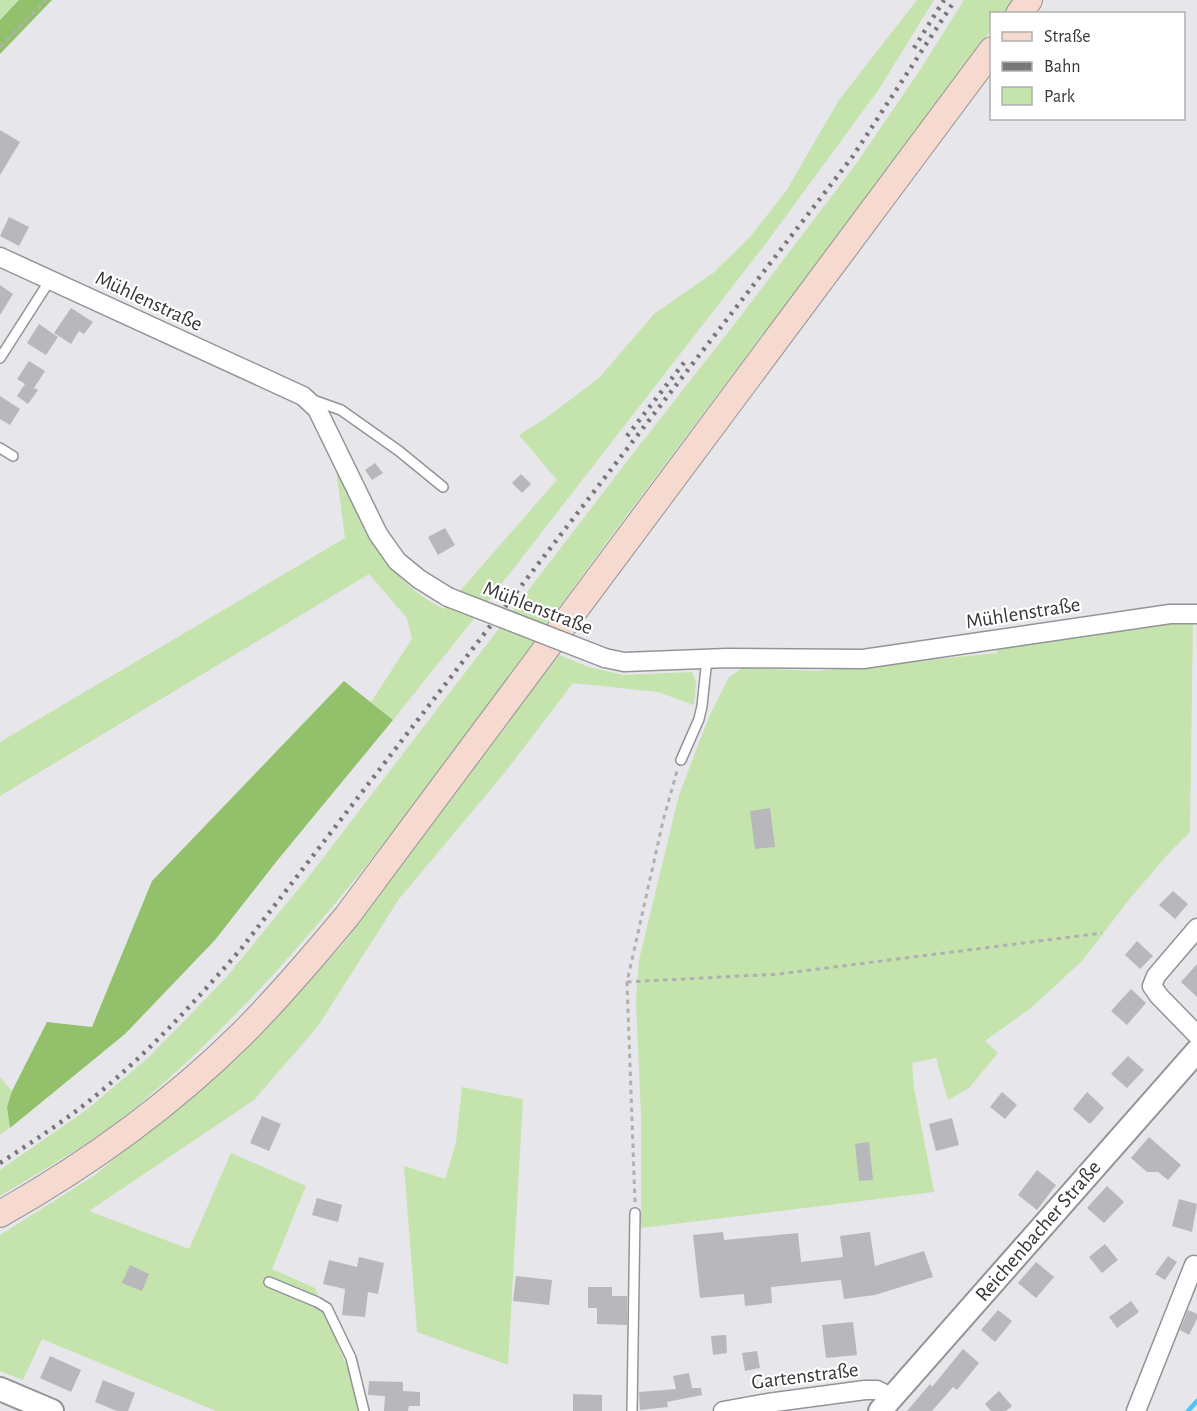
<svg xmlns="http://www.w3.org/2000/svg" width="1197" height="1411" font-family="'Alegreya Sans',sans-serif">
<rect width="100%" height="100%" fill="#e7e7eb"/>
<!-- green -->
<g fill="#c4e3ad">
<path d="M0 0H19L0 20Z"/>
<path d="M917 0H934L879 89 767 242 493 595 393 720 371 702 412 639 407 618 369 574 0 796V742L345 538 336 469C361 526 385 580 444 609L557 480 519 435 546 418 599 378 654 314 713 273 750 237 786 191 839 100Z"/>
<path d="M964 0H1013L1003 13 992 14 991 30C863 204 730 376 601 550 459 742 325 946 142 1102 99 1139 48 1167 0 1196V1170L85 1111 148 1058 224 980 310 875 635 451 740 317 856 164 920 70Z"/>
<path d="M1193 620 1190 832 1169 853 1131 897 1082 961 1032 1007 985 1041 998 1053 969 1088 948 1100 936 1058 912 1063 914 1088 934 1192 641 1228V1116L636 1000 639 960 679 795 708 719 729 677 743 668 818 671 997 653 996 633Z"/>
<path d="M559 655 589 667 623 675 692 672 696 681 694 705 658 692 573 683 506 771 399 899 318 1026 254 1100 89 1211 189 1249 231 1153 306 1186 272 1269 315 1288 355 1387 358 1411H216L42 1339 23 1380 0 1371V1235L95 1175 243 1053 344 943 457 788Z"/>
<path d="M0 1077 12 1091 7 1107 10 1128 0 1134Z"/>
<path d="M462 1087 523 1099 508 1365 417 1332 404 1166 445 1179 456 1143Z"/>
</g>
<!-- forest -->
<g fill="#92c06b">
<path d="M19 0H52L0 54V20Z"/>
<path d="M344 681 393 720 276 862 215 940 125 1034 10 1128 7 1107 12 1091 47 1022 92 1027 152 881Z"/>
</g>
<g fill="none" stroke-linecap="round" stroke-linejoin="round">
<!-- stream -->
<path stroke="#50c4f4" stroke-width="4.5" d="M1188 1411 1197 1401"/>
</g>
<!-- building -->
<g fill="#b8b8bb">
<path d="M0 130 20 142 0 175Z"/>
<path d="M9 217 29 227 19 246 0 236Z"/>
<path d="M0 285 13 294 0 315Z"/>
<path d="M71 308 93 322 84 334 79 331 71 344 54 333Z"/>
<path d="M39 324 58 337 46 355 27 343Z"/>
<path d="M29 361 45 371 34 388 38 390 28 404 17 396 25 384 17 379Z"/>
<path d="M0 396 20 409 10 425 0 419Z"/>
<path d="M375 463 383 473 372 480 365 470Z"/>
<path d="M521 474 531 484 522 493 512 483Z"/>
<path d="M445 528 455 545 438 555 428 537Z"/>
<path d="M770 808 775 847 755 849 750 811Z"/>
<path d="M1173 891 1188 904 1175 919 1159 905Z"/>
<path d="M1137 941 1153 956 1140 969 1125 955Z"/>
<path d="M1197 964V997L1181 982Z"/>
<path d="M1131 989 1146 1003 1127 1025 1111 1011Z"/>
<path d="M1128 1056 1144 1070 1127 1088 1111 1074Z"/>
<path d="M1002 1092 1017 1105 1005 1119 990 1107Z"/>
<path d="M1087 1092 1104 1108 1090 1124 1073 1109Z"/>
<path d="M262 1116 281 1124 269 1151 250 1143Z"/>
<path d="M952 1118 959 1145 936 1151 929 1124Z"/>
<path d="M1149 1137 1181 1165 1168 1180 1158 1172H1147L1131 1158Z"/>
<path d="M869 1142 873 1180 859 1181 855 1144Z"/>
<path d="M1037 1170 1056 1185 1037 1210 1018 1195Z"/>
<path d="M1107 1186 1124 1202 1104 1223 1087 1208Z"/>
<path d="M317 1198 342 1205 338 1222 312 1215Z"/>
<path d="M1179 1199 1197 1204 1192 1232 1172 1226Z"/>
<path d="M723 1232 724 1240 798 1233 801 1262 843 1257 840 1236 870 1232 875 1266 924 1251 933 1277 875 1295 844 1299 841 1280 771 1287 772 1303 745 1306 744 1294 700 1298 693 1235Z"/>
<path d="M1105 1244 1118 1260 1102 1273 1089 1257Z"/>
<path d="M1168 1256 1177 1262 1165 1280 1155 1274Z"/>
<path d="M359 1257 384 1263 378 1294 368 1292 365 1317 342 1315 345 1289 323 1284 329 1260 357 1267Z"/>
<path d="M1036 1262 1054 1277 1036 1298 1018 1283Z"/>
<path d="M130 1265 149 1274 142 1291 122 1283Z"/>
<path d="M516 1276 552 1280 549 1305 513 1301Z"/>
<path d="M588 1287H612V1296H627V1325L597 1324V1308H588Z"/>
<path d="M1131 1301 1139 1312 1117 1328 1109 1317Z"/>
<path d="M998 1310 1012 1321 995 1342 981 1330Z"/>
<path d="M1188 1310 1197 1314V1319L1189 1335 1180 1330Z"/>
<path d="M853 1322 857 1355 826 1358 822 1325Z"/>
<path d="M726 1335 727 1353 713 1355 711 1336Z"/>
<path d="M963 1349 979 1363 957 1390 953 1387 932 1411H907L930 1384 932 1387Z"/>
<path d="M757 1351 760 1368 745 1371 742 1353Z"/>
<path d="M50 1356 81 1370 71 1392 40 1378Z"/>
<path d="M689 1373 692 1388H701L702 1395 667 1402 668 1407 640 1410 639 1392 676 1389 673 1376Z"/>
<path d="M103 1380 135 1393 128 1411H117L95 1402Z"/>
<path d="M369 1381 403 1382V1391L420 1392V1406H409L408 1411H384L385 1396 368 1395Z"/>
<path d="M999 1391 1012 1406 1006 1411H991L985 1404Z"/>
<path d="M573 1394 602 1395V1411H573Z"/>
</g>
<g fill="none" stroke-linecap="round" stroke-linejoin="round">
<!-- service casing -->
<g stroke="#939497" stroke-width="12">
<g id="service">
<path d="M0 358 50 280"/>
<path d="M313 400 341 410 399 451 443 487"/>
<path d="M0 448 13 456"/>
<path d="M681 760 699 719 702 706 707 658"/>
<path d="M269 1282 317 1302 327 1308 351 1358 364 1411"/>
<path d="M632 1411 635 1213"/>
</g>
</g>
<!-- minor casing -->
<g stroke="#939497" stroke-width="21">
<g id="minor">
<path d="M0 257 303 396 317 409 378 534 397 561 419 579 448 597"/>
<path d="M605 658 624 662 727 658 863 659 1170 614H1197"/>
<path d="M1197 928 1156 976 1152 986 1159 996 1197 1035"/>
<path d="M723 1411 768 1403 865 1390H877L892 1398"/>
<path d="M1136 1411 1194 1265"/>
</g>
</g>
<!-- tertiary casing -->
<g stroke="#939497" stroke-width="26">
<g id="tertiary">
<path d="M0 1389 52 1411"/>
<path d="M880 1411 1197 1051"/>
</g>
</g>
<!-- secondary casing -->
<g stroke="#939497" stroke-width="28">
<g id="secondary">
<path d="M1019 14 1029 0"/>
<path d="M0 1214C87 1165 170 1105 241 1035 279 997 313 957 347 916L992 50"/>
</g>
</g>
<!-- path -->
<g stroke="#b0b0b3" stroke-width="3" stroke-dasharray="4.5 4.5" stroke-linecap="butt">
<path d="M0 47 46 0"/>
<path d="M627 982 779 974 1102 933"/>
<path d="M635 1202 627 982 663 821 677 771"/>
</g>
<!-- service -->
<use href="#service" stroke="#fff" stroke-width="9"/>
<!-- minor -->
<use href="#minor" stroke="#fff" stroke-width="18"/>
<!-- tertiary -->
<use href="#tertiary" stroke="#fff" stroke-width="22"/>
<!-- secondary -->
<use href="#secondary" stroke="#f6d9cf" stroke-width="26"/>
<!-- rail -->
<g stroke="#78787a" stroke-width="4.5" stroke-dasharray="3 6" stroke-linecap="butt">
<path d="M914 48 944 0"/>
<path d="M627 436 686 360"/>
<path d="M0 1163C29 1144 57 1126 84 1105 143 1059 192 1005 241 949L853 156 955 0"/>
</g>
<!-- minor-bridge casing -->
<g stroke="#939497" stroke-width="21" stroke-linecap="butt">
<path id="minor-bridge" d="M448 597 605 658"/>
</g>
<!-- minor-bridge -->
<use href="#minor-bridge" stroke="#fff" stroke-width="18"/>
</g>
<g text-anchor="middle" dominant-baseline="central" stroke-width="4.5" stroke-linejoin="round" paint-order="stroke">
<!-- street labels -->
<g font-size="21" fill="#373738" stroke="#fff">
<text transform="translate(149 301) rotate(25)">Mühlenstraße</text>
<text transform="translate(538 608) rotate(21)">Mühlenstraße</text>
<text transform="translate(1023 613) rotate(-9)">Mühlenstraße</text>
<text transform="translate(1038 1231) rotate(-49)">Reichenbacher Straße</text>
<text transform="translate(805 1376) rotate(-7)">Gartenstraße</text>
</g>
</g>
<!-- legend -->
<rect x="990" y="12" width="195" height="108" fill="#ffffff" stroke="#afafaf" stroke-width="1.5"/>
<rect x="1002" y="32" width="30" height="9" fill="#f6d9cf" stroke="#afafaf" stroke-width="1.5"/>
<text x="1044" y="42" font-size="18" fill="#373738">Straße</text>
<rect x="1002" y="62" width="30" height="9" fill="#78787a" stroke="#afafaf" stroke-width="1.5"/>
<text x="1044" y="72" font-size="18" fill="#373738">Bahn</text>
<rect x="1002" y="87" width="30" height="18" fill="#c4e3ad" stroke="#afafaf" stroke-width="1.5"/>
<text x="1044" y="102" font-size="18" fill="#373738">Park</text>
</svg>
